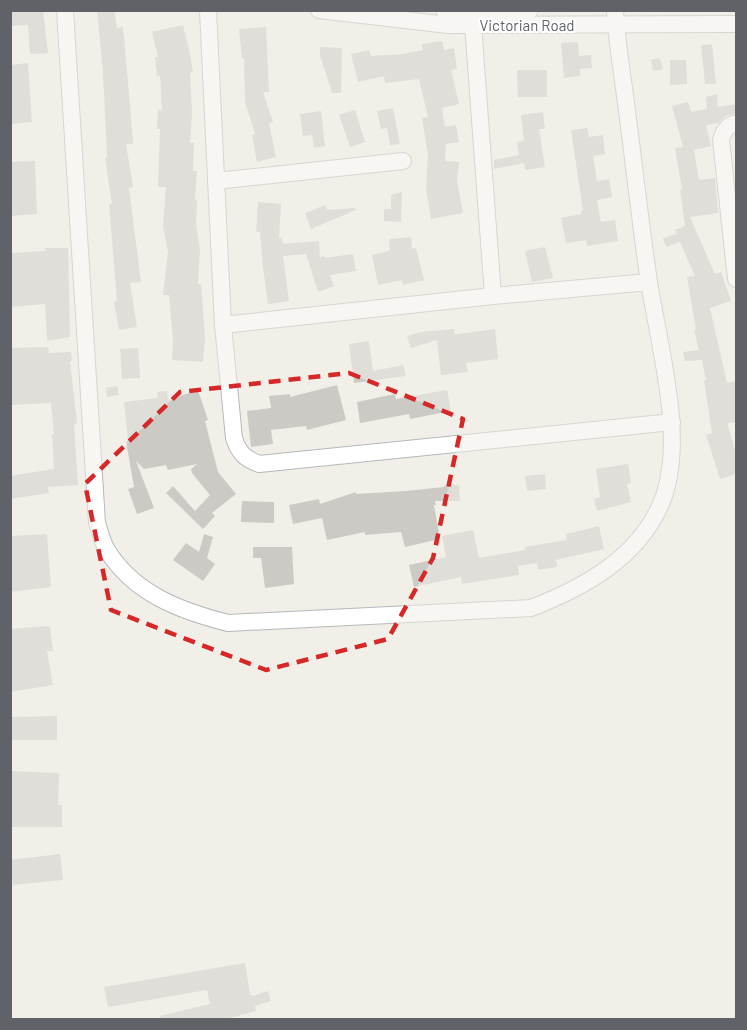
<svg xmlns="http://www.w3.org/2000/svg" width="747" height="1030" font-family="Barlow,sans-serif">
<rect width="100%" height="100%" fill="#f1efe8"/>
<!-- building -->
<g fill="#cccac5">
<path d="M10 10H43L48 53 30 54 28 25 10 26Z"/>
<path d="M97 10H114L117 28 123 27 131 117 133 144H126L133 187 129 188 141 282 130 283 137 327 119 330 114 302 117 301 109 204H112L105 158H107L103 72Z"/>
<path d="M183 25 190 54 193 72 190 73 192 113 190 143H194L193 171H197L195 200H197L196 224 200 249 198 284H201L205 339 203 362 172 360 173 340 169 295H163L168 252 163 227 166 187H158L160 129H157L158 110H162L160 76H157L155 57H158L152 32Z"/>
<path d="M266 27 269 92H263L273 122 269 123 276 157 257 162 252 135 255 134 245 102 244 58H242L239 29Z"/>
<path d="M442 41 444 50 454 48 457 69 451 70 459 104 442 108 445 127 456 125 459 142 446 144 445 161 459 162 457 181 463 213 431 219 426 189 428 155 422 118 428 117 419 79 385 83 384 76 358 82 351 54 369 50 371 56 403 54 423 50 422 44Z"/>
<path d="M578 42 579 56 591 55 592 68 580 69V76L564 78 561 43Z"/>
<path d="M712 44 716 84H705L701 45Z"/>
<path d="M320 47 342 48 341 93H332L320 55Z"/>
<path d="M660 58 663 69 653 71 651 60Z"/>
<path d="M670 60H686L687 84 670 85Z"/>
<path d="M28 63 32 122 10 124V65Z"/>
<path d="M517 70H547V97H518Z"/>
<path d="M717 94 718 107 736 104V113L726 116 718 123 706 125 711 146 694 150 699 180 715 178 718 213 690 217 715 274 721 272 731 301 710 308 727 383 736 381V422L727 423 736 454V472L734 475 720 479 706 435 712 433 704 381 706 380 702 360 685 361 683 352 699 350 694 329H696L687 277 695 276 680 242 666 247 663 238 677 234 675 230 685 226 680 190 682 189 675 148 683 147 672 106 688 102 691 112 707 109 706 97Z"/>
<path d="M393 108 400 144 390 145 387 128 381 129 377 111Z"/>
<path d="M355 110 365 142 350 147 339 115Z"/>
<path d="M321 111 325 146 314 148 312 135 303 136 300 114Z"/>
<path d="M543 112 545 129H539L545 167 525 170 524 163 494 169V160L519 155 517 142 524 141 521 115Z"/>
<path d="M587 128 589 137 603 135 605 154 593 156 597 181 609 179 612 197 597 200 601 222 615 220 618 241 587 246 586 240 566 243 561 218 581 214V211H583L571 130Z"/>
<path d="M35 161 37 214 10 216V162Z"/>
<path d="M402 192 401 222 384 221V209H391V195Z"/>
<path d="M258 202 281 204 279 238H282L283 244 319 241 320 257 324 256 325 258 353 254 356 271 330 275 334 286 318 292 306 254 283 256 289 301 268 304 263 268 260 232H256Z"/>
<path d="M325 205 327 210 355 208 356 210 311 229 305 213Z"/>
<path d="M411 237 412 249 416 248 424 280 403 285 402 280 378 285 372 255 390 251 389 239Z"/>
<path d="M545 247 553 278 532 282 525 251Z"/>
<path d="M45 248H68L70 337 47 341 45 304 10 307V253L45 251Z"/>
<path d="M454 329 455 334 451 335 495 329 498 359 466 363 468 372 441 375 437 340 411 348 407 336 421 332Z"/>
<path d="M369 341 373 371 403 365 406 376 354 383 349 344Z"/>
<path d="M48 347 49 353 71 352 72 361H70L77 423 74 424 78 485 48 487 49 493 10 499V476L54 469 52 434H54L51 403 10 405V348Z"/>
<path d="M138 348 140 378 122 379 120 349Z"/>
<path d="M337 385 346 420 307 430 306 426 271 430 273 444 251 447 247 411 271 408 269 396 290 394V397Z"/>
<path d="M117 386 119 395 107 397 106 388Z"/>
<path d="M198 390 208 420 205 421 218 472 236 494 212 513 215 516 203 529 166 493 173 486 195 511 210 495 192 473 191 469 197 464 168 470 166 465 144 469 136 461 154 508 137 514 128 489 134 487 126 441 128 440 124 402 158 398 157 392 167 391 168 400Z"/>
<path d="M447 390 451 411 410 419 409 414 360 423 357 402 395 394 396 399Z"/>
<path d="M628 464 631 483 627 484 631 502 597 511 594 499 600 497 596 469Z"/>
<path d="M545 474 546 489 527 491 525 476Z"/>
<path d="M459 485 460 501H435L436 505H434L440 539 405 547 401 532 365 535V532L327 540 322 518 293 524 289 505 319 499 320 504 356 492V494L406 491 444 487V486Z"/>
<path d="M242 501 274 502V523L241 522Z"/>
<path d="M599 526 604 549 556 560 557 567 538 570 537 563 518 566 519 575 462 584 461 577 414 587 409 565 446 557 442 536 473 530 479 558 525 550V547L567 540 566 534Z"/>
<path d="M47 534 51 587 10 592V536Z"/>
<path d="M204 534 213 537 207 558 215 564 203 581 173 560 186 543 199 552Z"/>
<path d="M253 547H292L294 584 265 588 261 558H253Z"/>
<path d="M50 626 53 651H47L53 685 10 692V629Z"/>
<path d="M57 716V740H10V717Z"/>
<path d="M10 771 59 773 58 805H62V827H10Z"/>
<path d="M60 854 63 880 13 885 10 860Z"/>
<path d="M245 963 250 994 252 996 268 991 271 1001 255 1006 256 1011 223 1020H161L160 1016 210 1004 207 990 108 1007 104 987Z"/>
</g>
<g fill="none" stroke-linecap="round" stroke-linejoin="round">
<!-- minor casing -->
<g stroke="#b5b8bc" stroke-width="18">
<g id="minor">
<path d="M65 10 97 523C100 532 102 542 107 550 134 594 181 611 228 623L531 608C583 588 636 559 660 506 688 445 659 347 649 282 641 228 635 173 628 119 624 83 617 47 615 10"/>
<path d="M208 10 223 325 234 438C239 453 244 458 259 464L672 422"/>
<path d="M319 10 448 25 736 24"/>
<path d="M444 10H530"/>
<path d="M472 11 493 296"/>
<path d="M736 123C727 126 724 130 721 140L736 279"/>
<path d="M216 181 403 161"/>
<path d="M223 325 493 296 649 282"/>
</g>
</g>
<!-- minor -->
<use href="#minor" stroke="#fff" stroke-width="16"/>
</g>
<!-- marked area -->
<path d="M0 0H747V1030H0ZM349 373 463 419 433 558 388 639 266 670 111 610 85 484 180 392Z" fill="#f1efe8" fill-opacity=".55" fill-rule="evenodd"/>
<path fill="none" stroke="#d62828" stroke-width="4.5" stroke-dasharray="12 8" stroke-linejoin="round" d="M349 373 463 419 433 558 388 639 266 670 111 610 85 484 180 392Z"/>
<g text-anchor="middle" dominant-baseline="central" stroke-width="4.5" stroke-linejoin="round" paint-order="stroke">
<!-- street labels -->
<g font-size="15" fill="#5f6368" stroke="#fff">
<text x="527" y="25">Victorian Road</text>
</g>
</g>
<!-- border -->
<rect width="747" height="1030" fill="none" stroke="#5f6368" stroke-width="24"/>
</svg>
